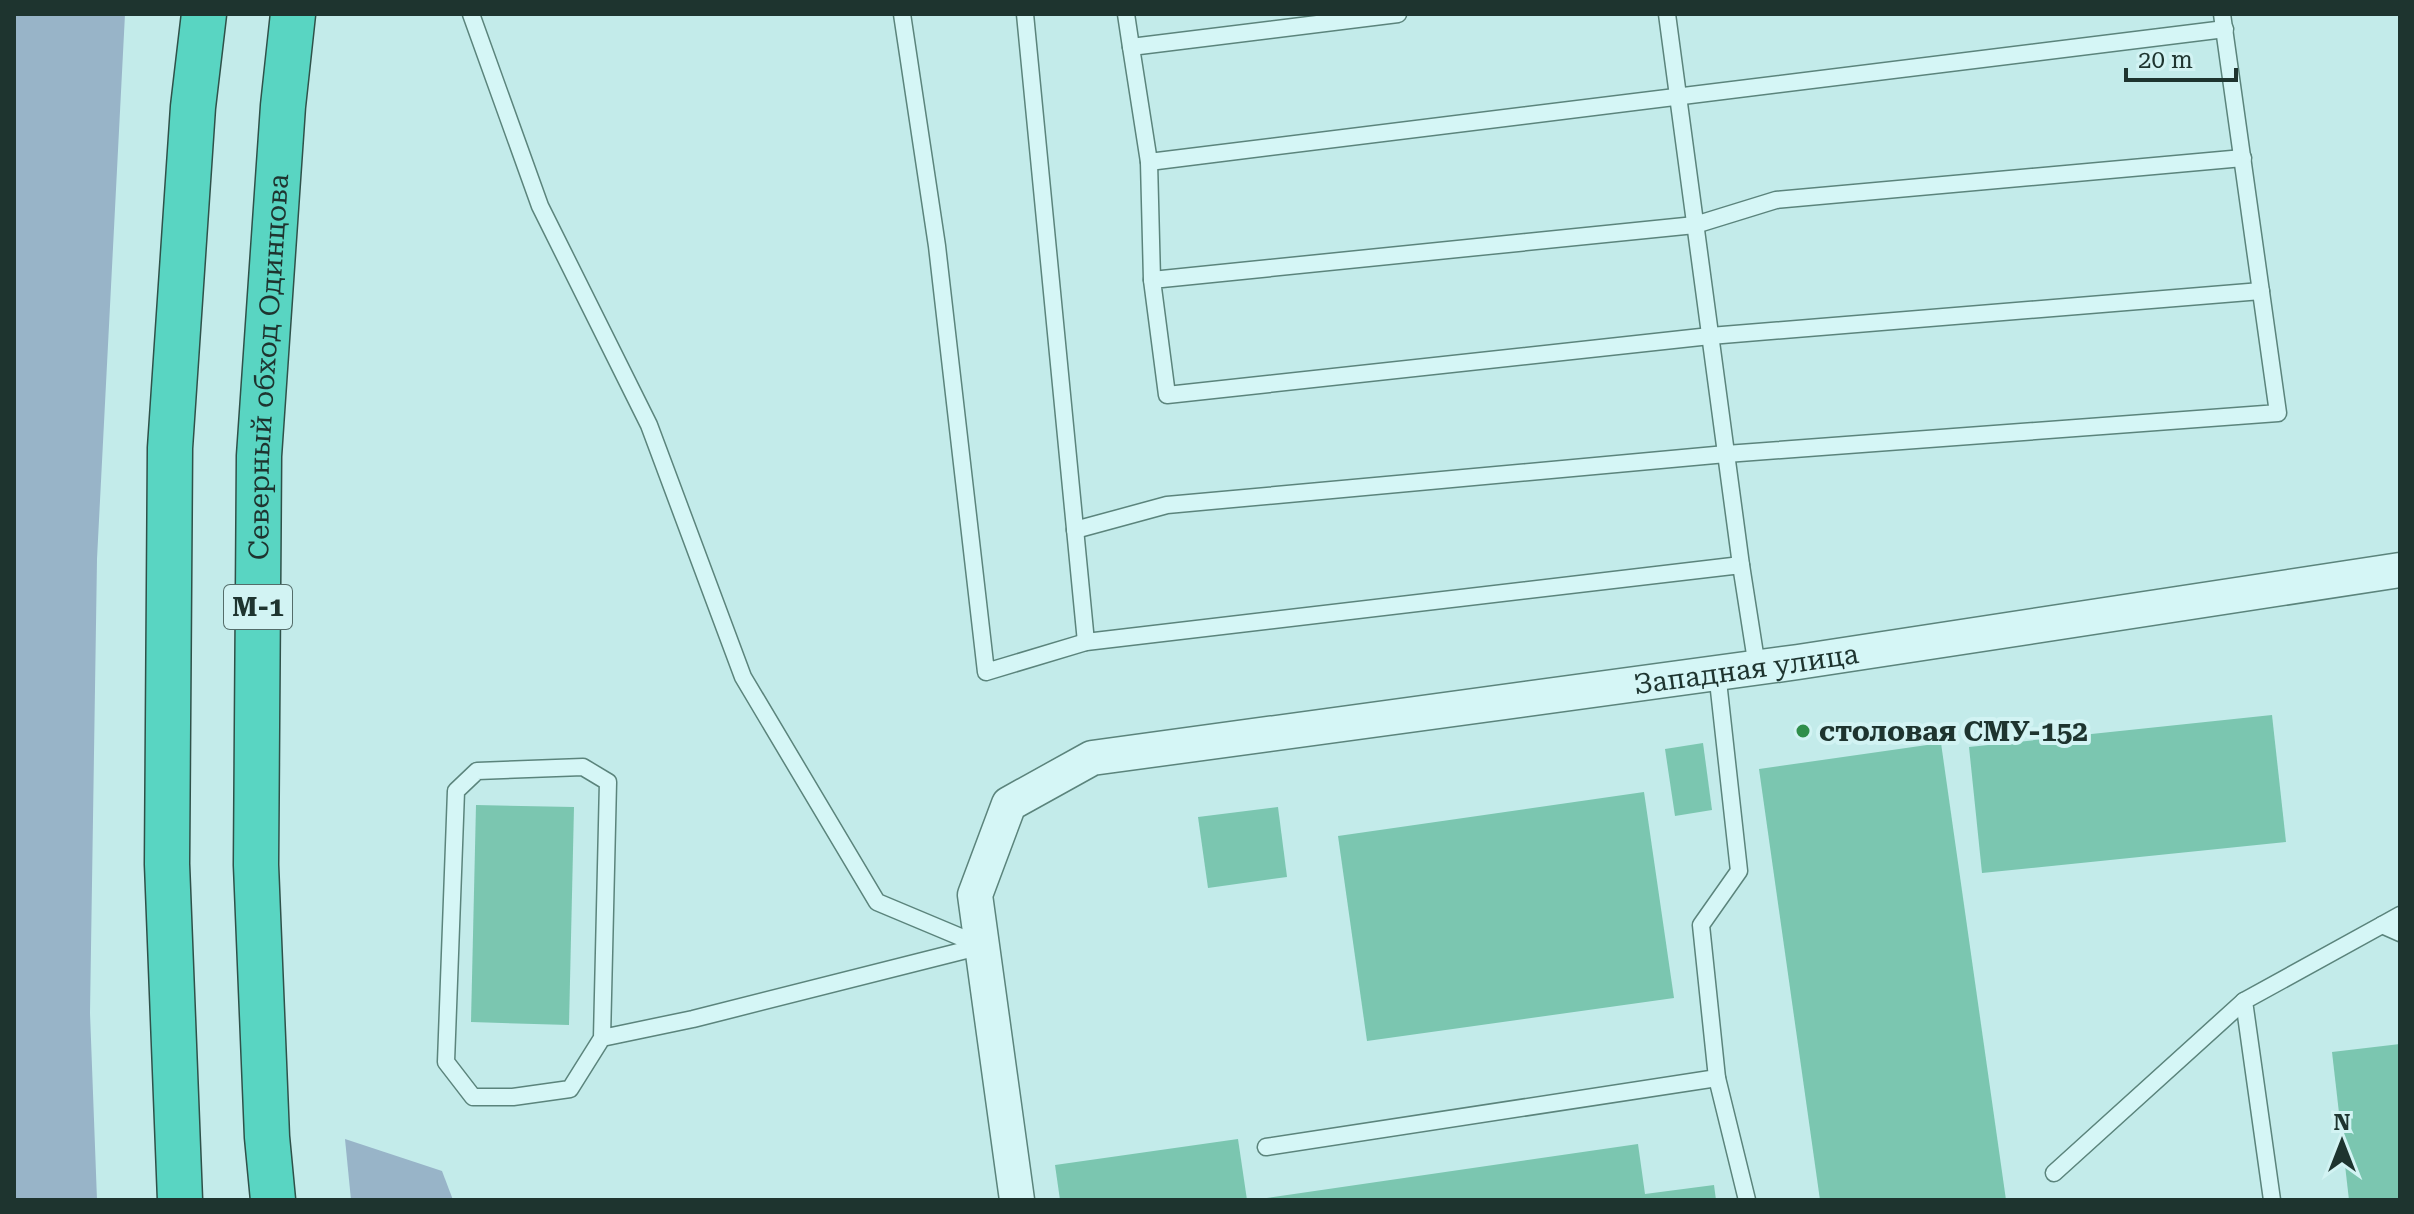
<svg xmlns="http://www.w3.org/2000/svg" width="2414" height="1214" font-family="'Roboto Serif',serif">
<rect width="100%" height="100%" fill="#c3ebea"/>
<!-- green -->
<g fill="#98b4c8">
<path d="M14 14H125L97 559 90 1013 97 1200H14Z"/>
<path d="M345 1139 442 1171 453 1200H351Z"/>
</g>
<!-- building -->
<g fill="#7bc6b0">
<path d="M2272 715 2286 842 1982 873 1969 747Z"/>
<path d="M1703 743 1712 810 1675 816 1665 749Z"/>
<path d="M1941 743 2006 1200H1820L1759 769Z"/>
<path d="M1644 792 1674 998 1367 1041 1338 836Z"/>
<path d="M476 805 574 807 569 1025 471 1022Z"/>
<path d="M1278 807 1287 877 1208 888 1198 817Z"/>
<path d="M2400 1044V1200H2349L2332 1052Z"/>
<path d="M1238 1139 1247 1200H1060L1055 1165Z"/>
<path d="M1638 1144 1645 1194 1714 1185 1716 1200H1253Z"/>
</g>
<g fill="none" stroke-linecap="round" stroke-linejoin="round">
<!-- lane casing -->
<g stroke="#5b847c" stroke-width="19">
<g id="lane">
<path d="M471 14 540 206 649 425 743 677 877 902 982 946"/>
<path d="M902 14 937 246 986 672 1086 642 1741 565 1757 667"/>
<path d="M1025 14 1086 642"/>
<path d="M1126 14 1131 47"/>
<path d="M1398 14 1131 47 1149 162 2225 29"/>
<path d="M1667 14 1741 565"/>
<path d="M2243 158 1776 200 1695 225 1152 280 1167 395 1710 336 2261 291"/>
<path d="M1149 162 1152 280"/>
<path d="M1075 530 1167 505 1726 454 2278 413 2222 14"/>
<path d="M2400 915 2382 925 2400 933"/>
<path d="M602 1038 608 782 583 767 477 771 456 791 446 1062 473 1097H513L570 1089 602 1038 693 1019 982 946"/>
<path d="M1717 1078 1747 1200"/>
<path d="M1266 1147 1717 1078 1701 925 1739 871 1717 672"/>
<path d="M2054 1173 2244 1001"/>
<path d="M2272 1200 2244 1001 2382 925"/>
</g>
</g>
<!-- street casing -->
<g stroke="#5b847c" stroke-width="37">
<g id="street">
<path id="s1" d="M1017 1200 975 895 1009 804 1092 758 1798 662 2400 570"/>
</g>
</g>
<!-- highway casing -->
<g stroke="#2f5149" stroke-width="47">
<g id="highway">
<path d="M180 1200 167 864 170 448 193 107 204 14"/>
<path id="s2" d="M273 1200 267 1137 256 865 259 456 283 106 293 14"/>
</g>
</g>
<!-- lane -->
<use href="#lane" stroke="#d5f6f6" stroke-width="16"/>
<!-- street -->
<use href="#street" stroke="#d5f6f6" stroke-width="34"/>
<!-- highway -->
<use href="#highway" stroke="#59d5c2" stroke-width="44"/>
</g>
<!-- markers -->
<circle fill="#2f8e4a" stroke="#d2f3f3" stroke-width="3" cx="1803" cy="731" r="8"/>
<g text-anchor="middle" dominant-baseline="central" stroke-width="8" stroke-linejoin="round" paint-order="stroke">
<!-- shield labels -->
<rect fill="#d2f3f3" stroke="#546d6a" stroke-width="2" x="224" y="585" width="68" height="44" rx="6"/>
<g font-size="26" font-weight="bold" fill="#1e342f">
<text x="258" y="607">М-1</text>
</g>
<!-- street labels -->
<g font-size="28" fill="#1e342f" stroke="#d2f3f3">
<text stroke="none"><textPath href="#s2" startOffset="834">Северный обход Одинцова</textPath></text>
<text stroke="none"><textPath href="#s1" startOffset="1160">Западная улица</textPath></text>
</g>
<!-- poi labels -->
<g font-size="28" font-weight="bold" fill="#1e342f" stroke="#d2f3f3" text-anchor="start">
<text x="1819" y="731">столовая СМУ-152</text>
</g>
</g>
<!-- border -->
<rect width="2414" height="1214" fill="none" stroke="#1e342f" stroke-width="32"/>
<!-- north arrow -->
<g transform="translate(2342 1142)" stroke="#d2f3f3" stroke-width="6" paint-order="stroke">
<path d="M0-6L14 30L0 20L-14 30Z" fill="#1e342f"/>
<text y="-12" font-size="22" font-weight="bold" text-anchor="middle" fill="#1e342f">N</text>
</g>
<!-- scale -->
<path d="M2126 68v12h110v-12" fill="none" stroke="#1e342f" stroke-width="4"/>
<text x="2138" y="68" font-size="24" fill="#1e342f" stroke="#d2f3f3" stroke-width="6" paint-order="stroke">20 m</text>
</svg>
